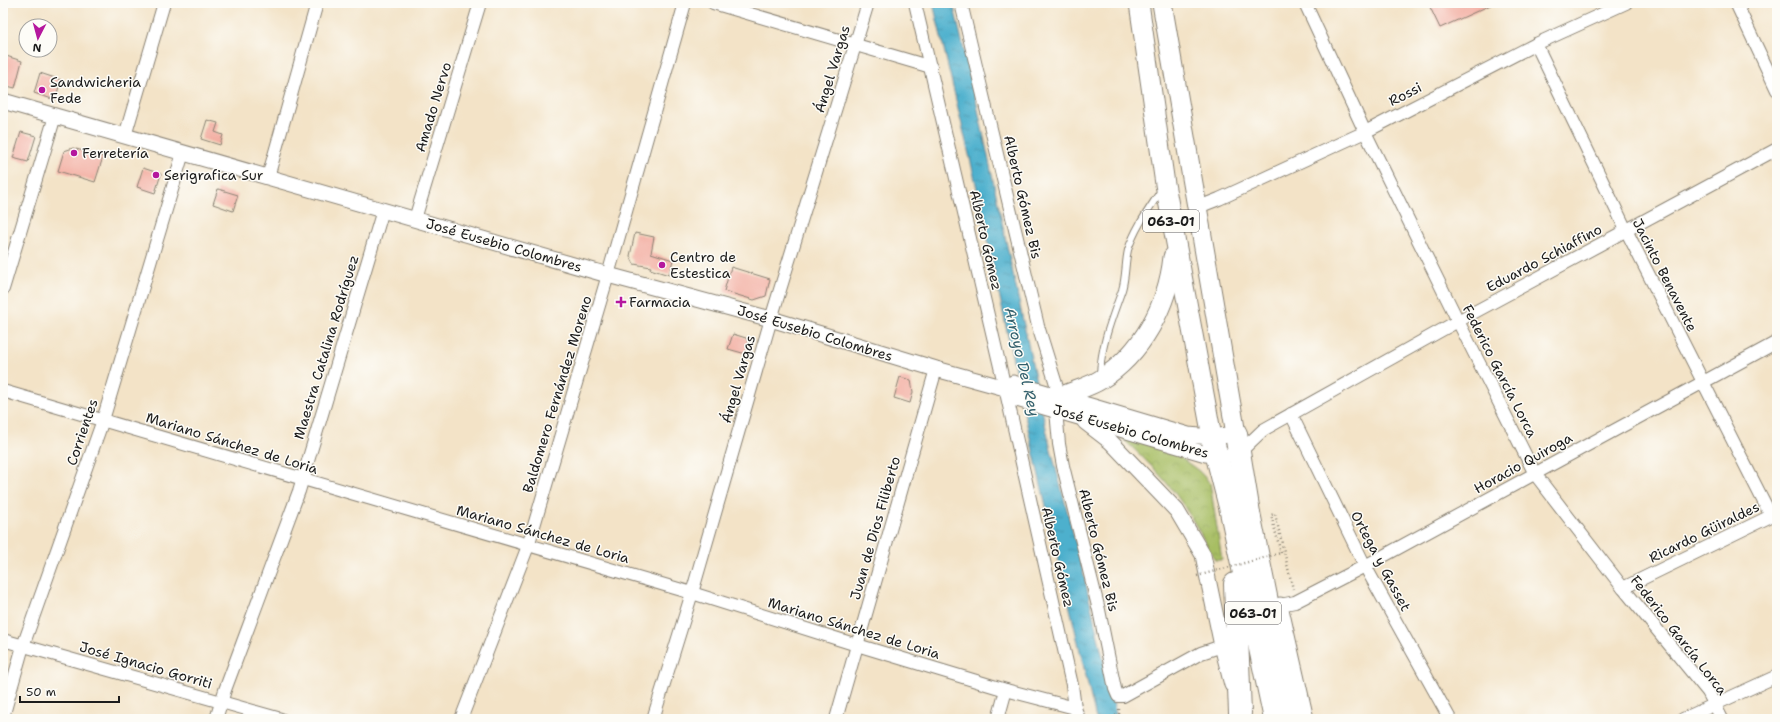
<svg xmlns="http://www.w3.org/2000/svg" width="1780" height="722" font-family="'Shantell Sans',sans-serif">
<defs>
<pattern id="park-crowns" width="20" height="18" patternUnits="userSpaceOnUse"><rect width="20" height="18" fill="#a7be64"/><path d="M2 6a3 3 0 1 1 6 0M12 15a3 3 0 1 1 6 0" fill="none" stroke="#8fa356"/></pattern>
<pattern id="water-ripples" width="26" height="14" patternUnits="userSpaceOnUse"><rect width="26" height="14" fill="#4eb0cd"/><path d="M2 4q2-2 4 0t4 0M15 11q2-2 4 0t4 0" fill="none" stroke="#408ea6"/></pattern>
</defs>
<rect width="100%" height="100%" fill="#fdfcf7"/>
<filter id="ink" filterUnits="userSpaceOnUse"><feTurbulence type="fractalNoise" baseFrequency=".025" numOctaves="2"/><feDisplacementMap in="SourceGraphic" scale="8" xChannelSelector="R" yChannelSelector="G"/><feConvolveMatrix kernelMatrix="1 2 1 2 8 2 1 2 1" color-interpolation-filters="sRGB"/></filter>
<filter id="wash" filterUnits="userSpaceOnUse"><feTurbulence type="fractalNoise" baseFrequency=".012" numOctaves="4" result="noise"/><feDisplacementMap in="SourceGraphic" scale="16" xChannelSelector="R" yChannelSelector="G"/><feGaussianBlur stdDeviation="0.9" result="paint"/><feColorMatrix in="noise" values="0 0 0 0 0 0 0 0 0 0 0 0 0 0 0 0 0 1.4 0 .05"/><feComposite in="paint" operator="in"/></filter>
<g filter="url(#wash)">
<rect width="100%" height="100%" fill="#f3e3c7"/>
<!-- park -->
<path fill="url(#park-crowns)" stroke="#626d40" d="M1118 434 1174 453 1199 471 1210 483 1222 560H1215C1201 535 1188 509 1170 487 1154 467 1136 451 1118 434Z"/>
<!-- water -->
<path fill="url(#water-ripples)" stroke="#356674" d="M933 3H953L977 105 1049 442 1081 563 1117 719H1096L1024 412 976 184Z"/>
<g id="blocks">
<!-- building -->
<g fill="#f3aea2">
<path d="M1428 3H1495L1440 28Z"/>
<path d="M3 55 22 61 15 88 3 85Z"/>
<path d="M40 73 61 80 55 100 34 93Z"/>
<path d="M207 120 218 123 215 132 223 135 220 145 201 139Z"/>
<path d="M21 132 36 136 28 162 13 158Z"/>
<path d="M73 148 103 157 95 182 58 171 64 151Z"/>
<path d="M143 168 161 174 155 193 137 187Z"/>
<path d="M218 189 238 195 233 211 213 204Z"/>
<path d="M635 233 654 237 651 253 673 260 669 275 650 269 651 267 634 264 630 256Z"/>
<path d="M731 267 770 279 766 296 754 300 724 291Z"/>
<path d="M733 334 746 338 749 344 746 354 728 349Z"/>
<path d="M900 377 911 380 913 392 910 403 894 398Z"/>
</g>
</g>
</g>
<g filter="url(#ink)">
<use href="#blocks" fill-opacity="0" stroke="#888072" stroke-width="1"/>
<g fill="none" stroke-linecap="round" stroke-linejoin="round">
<!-- service casing -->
<g stroke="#888072" stroke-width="8">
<path id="service" d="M1100 375C1101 344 1112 318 1122 290 1126 277 1125 263 1128 250 1135 228 1149 209 1162 189"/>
</g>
<!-- minor casing -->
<g stroke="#888072" stroke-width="14">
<g id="minor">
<path d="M713 3 931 67"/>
<path d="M915 3 1005 388 1072 685 1075 708 1079 719"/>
<path d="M961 3 1038 326 1060 397"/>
<path d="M1305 3 1365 132 1458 321 1535 474 1623 588 1708 692 1722 719"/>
<path d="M1736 3 1777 90"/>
<path d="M1536 44 1626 230 1771 516"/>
<path d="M125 136 164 3"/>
<path d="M268 177 317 3"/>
<path d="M1196 208 1219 199 1365 132 1536 44 1626 3"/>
<path d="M415 219 480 3"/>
<path d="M3 289 55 116"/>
<path d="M3 391 692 593 857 645 1006 690 1075 708"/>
<path d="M1056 410 1059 444 1063 466 1099 610 1115 689 1118 696H1123L1201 653 1222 646"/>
<path d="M1291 414 1365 566 1450 719"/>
<path d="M1239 453 1263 430 1458 321 1777 149"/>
<path d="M1623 588 1777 513"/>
<path d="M1280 605 1295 602 1365 566 1777 342"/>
<path d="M3 640 281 719"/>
<path d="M3 717 23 646 103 420 183 153"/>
<path d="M216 719 225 690 299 491 383 210"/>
<path d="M461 719 528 546 608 275 685 3"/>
<path d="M653 719 692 593 771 319 868 3"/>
<path d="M836 719 936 369"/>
<path d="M998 719 1006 690"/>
<path d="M1683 719 1777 676"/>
</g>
</g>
<!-- tertiary casing -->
<g stroke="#888072" stroke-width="17">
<g id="tertiary">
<path d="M3 101 608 275 771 319 936 369 1005 388 1017 399 1206 454 1225 456"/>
<path d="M1005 388 1013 383 1188 435 1212 437 1236 434"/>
<path d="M1085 422 1111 442 1177 511 1203 555 1222 646 1232 685"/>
<path d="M1280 605 1306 719"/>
</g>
</g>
<!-- primary casing -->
<g stroke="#888072" stroke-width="21">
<g id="primary">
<path d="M1139 3 1165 184 1212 437"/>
<path d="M1162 3 1236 434"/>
<path d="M1060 397C1073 391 1089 387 1100 380 1142 354 1168 305 1173 257"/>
</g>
</g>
<!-- motorway casing -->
<g stroke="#888072" stroke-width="24">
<g id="motorway">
<path d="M1236 434 1249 513 1291 719"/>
<path d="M1212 437 1230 507 1275 719"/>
<path d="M1235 584 1240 713"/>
</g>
</g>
<!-- path -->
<g stroke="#888072" stroke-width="2.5" stroke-dasharray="1 3" stroke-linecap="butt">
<path d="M1281 553 1271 515 1275 514 1293 589"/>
<path d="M1108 719 1119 714V708"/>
</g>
<!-- service -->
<use href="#service" stroke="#fff" stroke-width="6"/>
<!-- minor -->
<use href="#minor" stroke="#fff" stroke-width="12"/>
<!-- tertiary -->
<use href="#tertiary" stroke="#fff" stroke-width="15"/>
<!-- primary -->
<use href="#primary" stroke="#fff" stroke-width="19"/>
<!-- motorway -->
<use href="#motorway" stroke="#fff" stroke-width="22"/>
<!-- path-bridge -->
<path stroke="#888072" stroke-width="2.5" stroke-dasharray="1 3" stroke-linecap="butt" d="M1197 576 1281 553"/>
</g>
</g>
<!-- markers -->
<g fill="#b5179e" stroke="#fdfcf7" stroke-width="1.5">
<circle cx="42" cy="90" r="4"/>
<circle cx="74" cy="153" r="4"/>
<circle cx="156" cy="175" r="4"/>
<circle cx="662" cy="265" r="4"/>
<path d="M619 296h4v4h4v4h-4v4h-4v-4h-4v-4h4z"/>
</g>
<g text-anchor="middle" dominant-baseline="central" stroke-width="3" stroke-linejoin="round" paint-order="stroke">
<!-- shield labels -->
<g fill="#fdfcf7" stroke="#605f5e" stroke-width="1">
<rect x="1143" y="210" width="56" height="22" rx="3"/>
<rect x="1225" y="602" width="56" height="22" rx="3"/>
</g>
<g font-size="13" font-weight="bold" fill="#1c1c1c">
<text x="1171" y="221">063-01</text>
<text x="1253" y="613">063-01</text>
</g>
<!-- street labels -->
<g font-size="14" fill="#1c1c1c" stroke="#fdfcf7">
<text transform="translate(832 69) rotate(-73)">Ángel Vargas</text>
<text transform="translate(1405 94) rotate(-27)">Rossi</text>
<text transform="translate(433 107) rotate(-73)">Amado Nervo</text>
<text transform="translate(1023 197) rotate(77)">Alberto Gómez Bis</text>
<text transform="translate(986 240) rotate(77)">Alberto Gómez</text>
<text transform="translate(504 245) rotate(16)">José Eusebio Colombres</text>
<text transform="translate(1544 258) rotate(-28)">Eduardo Schiaffino</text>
<text transform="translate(1665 275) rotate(63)">Jacinto Benavente</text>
<text transform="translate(815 333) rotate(17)">José Eusebio Colombres</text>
<text transform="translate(326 347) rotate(-73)">Maestra Catalina Rodríguez</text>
<text transform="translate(1500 371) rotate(63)">Federico García Lorca</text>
<text transform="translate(738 379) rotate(-74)">Ángel Vargas</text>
<text transform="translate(557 394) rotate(-73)">Baldomero Fernández Moreno</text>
<text transform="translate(1131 431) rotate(16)">José Eusebio Colombres</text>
<text transform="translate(82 432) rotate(-71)">Corrientes</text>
<text transform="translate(232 443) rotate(17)">Mariano Sánchez de Loria</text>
<text transform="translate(1523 463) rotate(-29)">Horacio Quiroga</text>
<text transform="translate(875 528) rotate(-74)">Juan de Dios Filiberto</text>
<text transform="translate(1704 532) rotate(-26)">Ricardo Güiraldes</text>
<text transform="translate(543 534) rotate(16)">Mariano Sánchez de Loria</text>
<text transform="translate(1099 550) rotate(76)">Alberto Gómez Bis</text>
<text transform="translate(1058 557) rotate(77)">Alberto Gómez</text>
<text transform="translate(1381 561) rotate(62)">Ortega y Gasset</text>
<text transform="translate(854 628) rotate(17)">Mariano Sánchez de Loria</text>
<text transform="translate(1679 635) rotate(52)">Federico García Lorca</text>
<text transform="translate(146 665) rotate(16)">José Ignacio Gorriti</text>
</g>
<!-- poi labels -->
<g font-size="14" fill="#1c1c1c" stroke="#fdfcf7" text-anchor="start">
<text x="50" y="82">Sandwicheria<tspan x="50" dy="16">Fede</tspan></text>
<text x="82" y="153">Ferretería</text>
<text x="164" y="175">Serigrafica Sur</text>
<text x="670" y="257">Centro de<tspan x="670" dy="16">Estestica</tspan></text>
<text x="629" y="302">Farmacia</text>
</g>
<!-- water labels -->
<g font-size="15" font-style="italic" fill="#325f6c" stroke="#fdfcf7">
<text transform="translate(1022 362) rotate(77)">Arroyo Del Rey</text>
</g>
</g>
<!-- margin -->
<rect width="1780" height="722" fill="none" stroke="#fdfcf7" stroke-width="16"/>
<!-- north arrow -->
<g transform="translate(38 38) rotate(186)"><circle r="19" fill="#fdfcf7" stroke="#a3a29f"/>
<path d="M0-3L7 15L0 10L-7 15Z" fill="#b5179e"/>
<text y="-6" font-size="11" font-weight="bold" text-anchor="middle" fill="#1c1c1c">N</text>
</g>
<!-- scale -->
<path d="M20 696v6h99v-6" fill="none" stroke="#1c1c1c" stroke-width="2"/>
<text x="26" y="696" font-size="12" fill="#1c1c1c" stroke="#fdfcf7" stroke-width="3" paint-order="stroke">50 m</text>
</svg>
